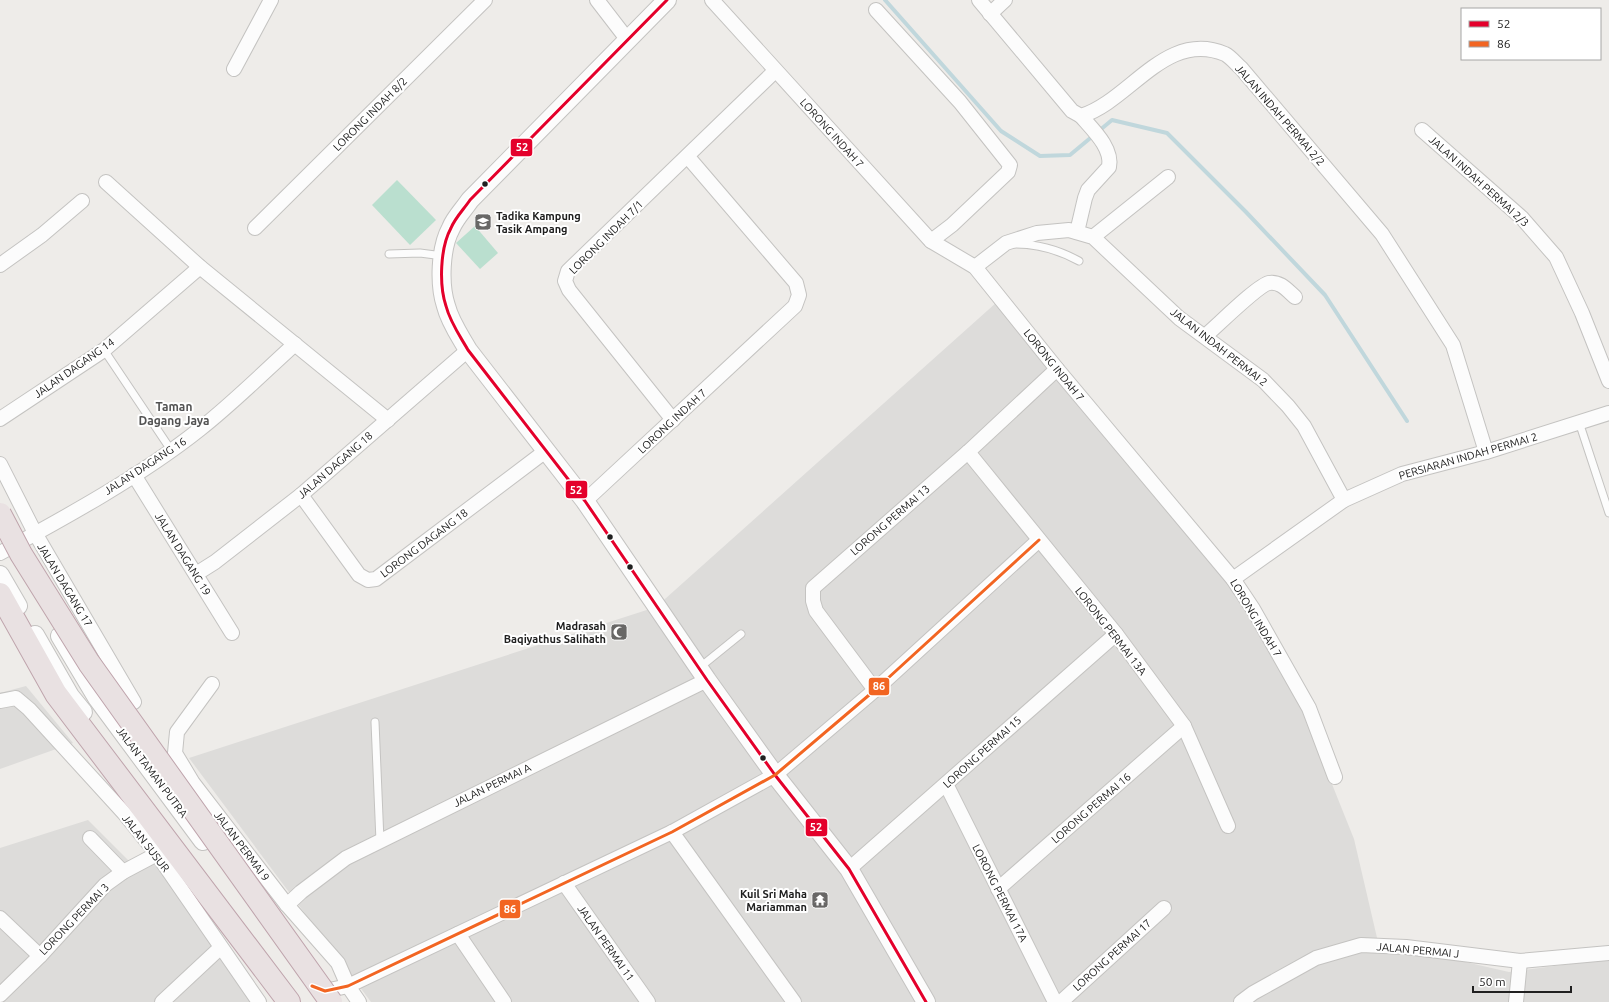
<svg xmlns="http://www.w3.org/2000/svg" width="1609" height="1002" font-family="Ubuntu,sans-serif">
<rect width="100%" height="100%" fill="#eeece9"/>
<!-- residential -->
<g fill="#dddcda">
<path d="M997 302 1238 574 1279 652 1354 839 1378 942 1509 972 1609 959V1002H371L189 758 656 607Z"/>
<path d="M26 686 73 743 0 769V693Z"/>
<path d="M88 820 132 864 161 861 257 1002H0V848Z"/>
</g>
<!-- pitch -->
<g fill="#badfcf">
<path d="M397 180 436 220 410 245 372 205Z"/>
<path d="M475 226 498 253 480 269 456 243Z"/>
</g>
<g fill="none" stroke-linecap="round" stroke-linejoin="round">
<!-- stream -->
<path stroke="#c0d7dc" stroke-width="4" d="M885 0 1001 131 1040 156 1070 155 1112 120 1167 133 1246 212 1325 295 1407 421"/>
<!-- service casing -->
<g stroke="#c4c3c1" stroke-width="9">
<g id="service">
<path d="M1015 244C1038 244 1059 250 1079 261"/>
<path d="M389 254 420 253 443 256"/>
<path d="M104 350 171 450"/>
<path d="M1579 422 1609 513"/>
<path d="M699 668 741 634"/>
<path d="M375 722 380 841"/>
</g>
</g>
<!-- minor casing -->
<g stroke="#c4c3c1" stroke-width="16">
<g id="minor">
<path d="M597 0 627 39"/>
<path d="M712 0 931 241 975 267 1057 369 1233 579 1253 609 1309 708 1335 777"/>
<path d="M979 0 1072 111 1081 116C1130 101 1166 29 1225 54 1231 57 1236 64 1241 68L1382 234 1453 345 1486 452"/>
<path d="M876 10 960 102 1010 165 1008 172 952 225 931 241"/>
<path d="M990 14 1005 0"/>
<path d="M234 69 271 0"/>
<path d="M1422 130 1522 218 1556 257 1582 313 1609 381"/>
<path d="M106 182 200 267 388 420"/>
<path d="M255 228 485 0"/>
<path d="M1077 232 1085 198 1088 190 1109 167C1113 148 1092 129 1081 116"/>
<path d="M1093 237 1168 177"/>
<path d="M0 265 42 235 82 201"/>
<path d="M975 267 1006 243 1037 233 1069 230 1093 237 1179 318 1263 380 1288 406 1304 426 1344 500"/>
<path d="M1205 336C1216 327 1258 285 1269 283 1280 281 1287 290 1295 297"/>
<path d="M0 419 104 350 200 267"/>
<path d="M673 420 569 290 565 281 568 271 775 71"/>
<path d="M968 452 1116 634 1184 726 1228 826"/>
<path d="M0 464 35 533 134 702"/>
<path d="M134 475 232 633"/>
<path d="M301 495 359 575 368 580 376 579 547 450"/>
<path d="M585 501 795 306 799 295 796 283 688 157"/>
<path d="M0 553C66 517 141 476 200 429 233 403 264 372 295 344"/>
<path d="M196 574 215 562 301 495 468 350"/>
<path d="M1233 579 1344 500 1402 474 1486 452 1609 413"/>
<path d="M212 684 177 732 175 753 193 783 287 905 338 963 348 986 359 1002"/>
<path d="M875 690 816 611 813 601V588L968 452 1057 369"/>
<path d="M0 701 16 698 29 709 124 813 157 854 259 1002"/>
<path d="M946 784 1055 1002"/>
<path d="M672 832 794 1002"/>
<path d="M90 838 123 872"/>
<path d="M849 869 1116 634"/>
<path d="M564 883 648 1002"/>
<path d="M998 889 1184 726"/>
<path d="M287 905 301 892 346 858 707 680"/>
<path d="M0 918 40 956"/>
<path d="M458 934 504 1002"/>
<path d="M317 988 325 991 348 986 672 832 775 775 875 690 1039 540"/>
<path d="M0 995 40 956 105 885 123 872 157 854"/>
<path d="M162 1002 220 948"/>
<path d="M1061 1002 1164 908"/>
<path d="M1241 1002 1253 993 1316 958 1361 945 1406 947 1520 961 1609 953"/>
<path d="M1516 1002 1520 961"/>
</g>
</g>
<!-- tertiary casing -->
<g stroke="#c4c3c1" stroke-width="20">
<g id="tertiary">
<path d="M667 0 470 200C464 209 455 218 451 228 440 248 439 285 446 306 450 322 460 336 468 350L585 501 707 680 775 775 849 869 926 1002"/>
<path d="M0 575 18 606"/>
<path d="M35 635 70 696 83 712"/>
<path d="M60 636 97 698 203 841"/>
</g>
</g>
<!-- motorway casing -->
<g stroke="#bfa4ac" stroke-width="24">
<path id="motorway" d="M0 594 56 694 289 1002"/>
</g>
<!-- service -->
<use href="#service" stroke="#fcfcfc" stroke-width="7"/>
<!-- minor -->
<use href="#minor" stroke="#fcfcfc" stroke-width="14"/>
<!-- tertiary -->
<use href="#tertiary" stroke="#fcfcfc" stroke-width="18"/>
<!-- motorway -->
<use href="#motorway" stroke="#e9e1e2" stroke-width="22"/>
<!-- motorway-bridge casing -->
<g stroke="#bfa4ac" stroke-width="24" stroke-linecap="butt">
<path id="motorway-bridge" d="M0 514 21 554 89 663 331 1002"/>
</g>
<!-- motorway-bridge -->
<use href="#motorway-bridge" stroke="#e9e1e2" stroke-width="22"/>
<!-- bus-1 casing -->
<g stroke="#fff" stroke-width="6">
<path id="bus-1" d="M667 0 470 200C464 209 455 218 451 228 440 248 439 285 446 306 450 322 460 336 468 350L585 501 707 680 775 775 849 869 926 1002"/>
</g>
<!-- bus-2 casing -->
<g stroke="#fff" stroke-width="6">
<path id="bus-2" d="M312 986 325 991 348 986 672 832 775 775 875 690 1039 540"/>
</g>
<!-- bus-1 -->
<use href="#bus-1" stroke="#e4002b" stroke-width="3"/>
<!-- bus-2 -->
<use href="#bus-2" stroke="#f26522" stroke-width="3"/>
</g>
<!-- icons -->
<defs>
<g id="school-square" transform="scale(0.9)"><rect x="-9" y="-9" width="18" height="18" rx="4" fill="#686766" stroke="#fff"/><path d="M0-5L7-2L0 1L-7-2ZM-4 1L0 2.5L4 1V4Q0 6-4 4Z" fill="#fff"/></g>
<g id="mosque-square" transform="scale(0.9)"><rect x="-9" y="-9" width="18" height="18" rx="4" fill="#686766" stroke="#fff"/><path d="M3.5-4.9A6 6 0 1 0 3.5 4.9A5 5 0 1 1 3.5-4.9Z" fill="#fff"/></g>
<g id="temple-square" transform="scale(0.9)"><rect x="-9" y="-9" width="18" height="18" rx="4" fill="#686766" stroke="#fff"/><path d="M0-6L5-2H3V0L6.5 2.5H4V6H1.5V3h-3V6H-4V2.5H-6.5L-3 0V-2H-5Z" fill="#fff"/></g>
</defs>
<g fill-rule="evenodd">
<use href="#school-square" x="483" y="222"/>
<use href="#mosque-square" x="619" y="632"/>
<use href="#temple-square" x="820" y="900"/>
</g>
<!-- markers -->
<g fill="#202020" stroke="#fff" stroke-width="1.5">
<circle cx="485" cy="184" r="3.5"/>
<circle cx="610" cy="537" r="3.5"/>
<circle cx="630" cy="567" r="3.5"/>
<circle cx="763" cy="758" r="3.5"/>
</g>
<g text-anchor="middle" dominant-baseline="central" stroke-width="4" stroke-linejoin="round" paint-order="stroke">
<!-- street labels -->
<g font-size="11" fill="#202020" stroke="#fff">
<text transform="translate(370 114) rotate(-45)">LORONG INDAH 8/2</text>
<text transform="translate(1280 115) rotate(49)">JALAN INDAH PERMAI 2/2</text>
<text transform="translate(832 133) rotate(48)">LORONG INDAH 7</text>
<text transform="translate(1479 181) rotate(42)">JALAN INDAH PERMAI 2/3</text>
<text transform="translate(606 237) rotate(-45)">LORONG INDAH 7/1</text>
<text transform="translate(1219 347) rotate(38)">JALAN INDAH PERMAI 2</text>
<text transform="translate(1054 365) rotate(51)">LORONG INDAH 7</text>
<text transform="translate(74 368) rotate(-35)">JALAN DAGANG 14</text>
<text transform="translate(672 421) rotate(-43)">LORONG INDAH 7</text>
<text transform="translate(1468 456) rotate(-16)">PERSIARAN INDAH PERMAI 2</text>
<text transform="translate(335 465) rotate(-41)">JALAN DAGANG 18</text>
<text transform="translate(145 466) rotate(-33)">JALAN DAGANG 16</text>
<text transform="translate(890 520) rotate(-41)">LORONG PERMAI 13</text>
<text transform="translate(424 543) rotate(-37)">LORONG DAGANG 18</text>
<text transform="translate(183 554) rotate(58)">JALAN DAGANG 19</text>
<text transform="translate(65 585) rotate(59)">JALAN DAGANG 17</text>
<text transform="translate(1256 618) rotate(59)">LORONG INDAH 7</text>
<text transform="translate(1111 631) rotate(52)">LORONG PERMAI 13A</text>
<text transform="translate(982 752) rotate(-42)">LORONG PERMAI 15</text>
<text transform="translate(152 772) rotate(53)">JALAN TAMAN PUTRA</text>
<text transform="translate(492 785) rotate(-26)">JALAN PERMAI A</text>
<text transform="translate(1091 808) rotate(-41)">LORONG PERMAI 16</text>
<text transform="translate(146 843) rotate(52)">JALAN SUSUR</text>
<text transform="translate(242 846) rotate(53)">JALAN PERMAI 9</text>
<text transform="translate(1000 893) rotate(63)">LORONG PERMAI 17A</text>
<text transform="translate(74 919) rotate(-46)">LORONG PERMAI 3</text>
<text transform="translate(606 943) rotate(55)">JALAN PERMAI 11</text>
<text transform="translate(1418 950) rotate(5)">JALAN PERMAI J</text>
<text transform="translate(1112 955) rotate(-42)">LORONG PERMAI 17</text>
</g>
<!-- poi labels -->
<g font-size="11" font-weight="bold" fill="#202020" stroke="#fff" text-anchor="end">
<text x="496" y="216" text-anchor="start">Tadika Kampung<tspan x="496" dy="13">Tasik Ampang</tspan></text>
<text x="606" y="626">Madrasah<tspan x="606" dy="13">Baqiyathus Salihath</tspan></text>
<text x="807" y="894">Kuil Sri Maha<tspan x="807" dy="13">Mariamman</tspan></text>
</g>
<!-- neighbourhood labels -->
<g font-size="12" font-weight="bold" fill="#535353" stroke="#fff">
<text x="174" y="406">Taman<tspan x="174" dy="14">Dagang Jaya</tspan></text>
</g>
</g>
<g stroke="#fff" stroke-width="1.5">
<rect x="510" y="138" width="23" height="19" rx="4" fill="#e4002b"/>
<rect x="565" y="480" width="23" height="19" rx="4" fill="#e4002b"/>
<rect x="868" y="677" width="22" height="19" rx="4" fill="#f26522"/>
<rect x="805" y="818" width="23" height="19" rx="4" fill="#e4002b"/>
<rect x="499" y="899" width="22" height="20" rx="4" fill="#f26522"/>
</g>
<g font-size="11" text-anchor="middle" font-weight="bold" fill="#fff">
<text x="522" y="151">52</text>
<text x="576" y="494">52</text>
<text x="879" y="690">86</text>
<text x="816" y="831">52</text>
<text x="510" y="913">86</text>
</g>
<!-- legend -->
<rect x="1461" y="8" width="140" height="52" fill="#ffffff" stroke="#a6a6a6"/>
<rect x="1469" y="21" width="20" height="6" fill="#e4002b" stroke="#a6a6a6"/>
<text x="1497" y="28" font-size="12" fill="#202020">52</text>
<rect x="1469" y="41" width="20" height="6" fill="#f26522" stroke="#a6a6a6"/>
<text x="1497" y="48" font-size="12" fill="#202020">86</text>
<!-- scale -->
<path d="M1473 986v6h98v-6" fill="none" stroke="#202020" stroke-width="2"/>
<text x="1479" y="986" font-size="12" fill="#202020" stroke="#ffffff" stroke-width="3" paint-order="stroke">50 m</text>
</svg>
